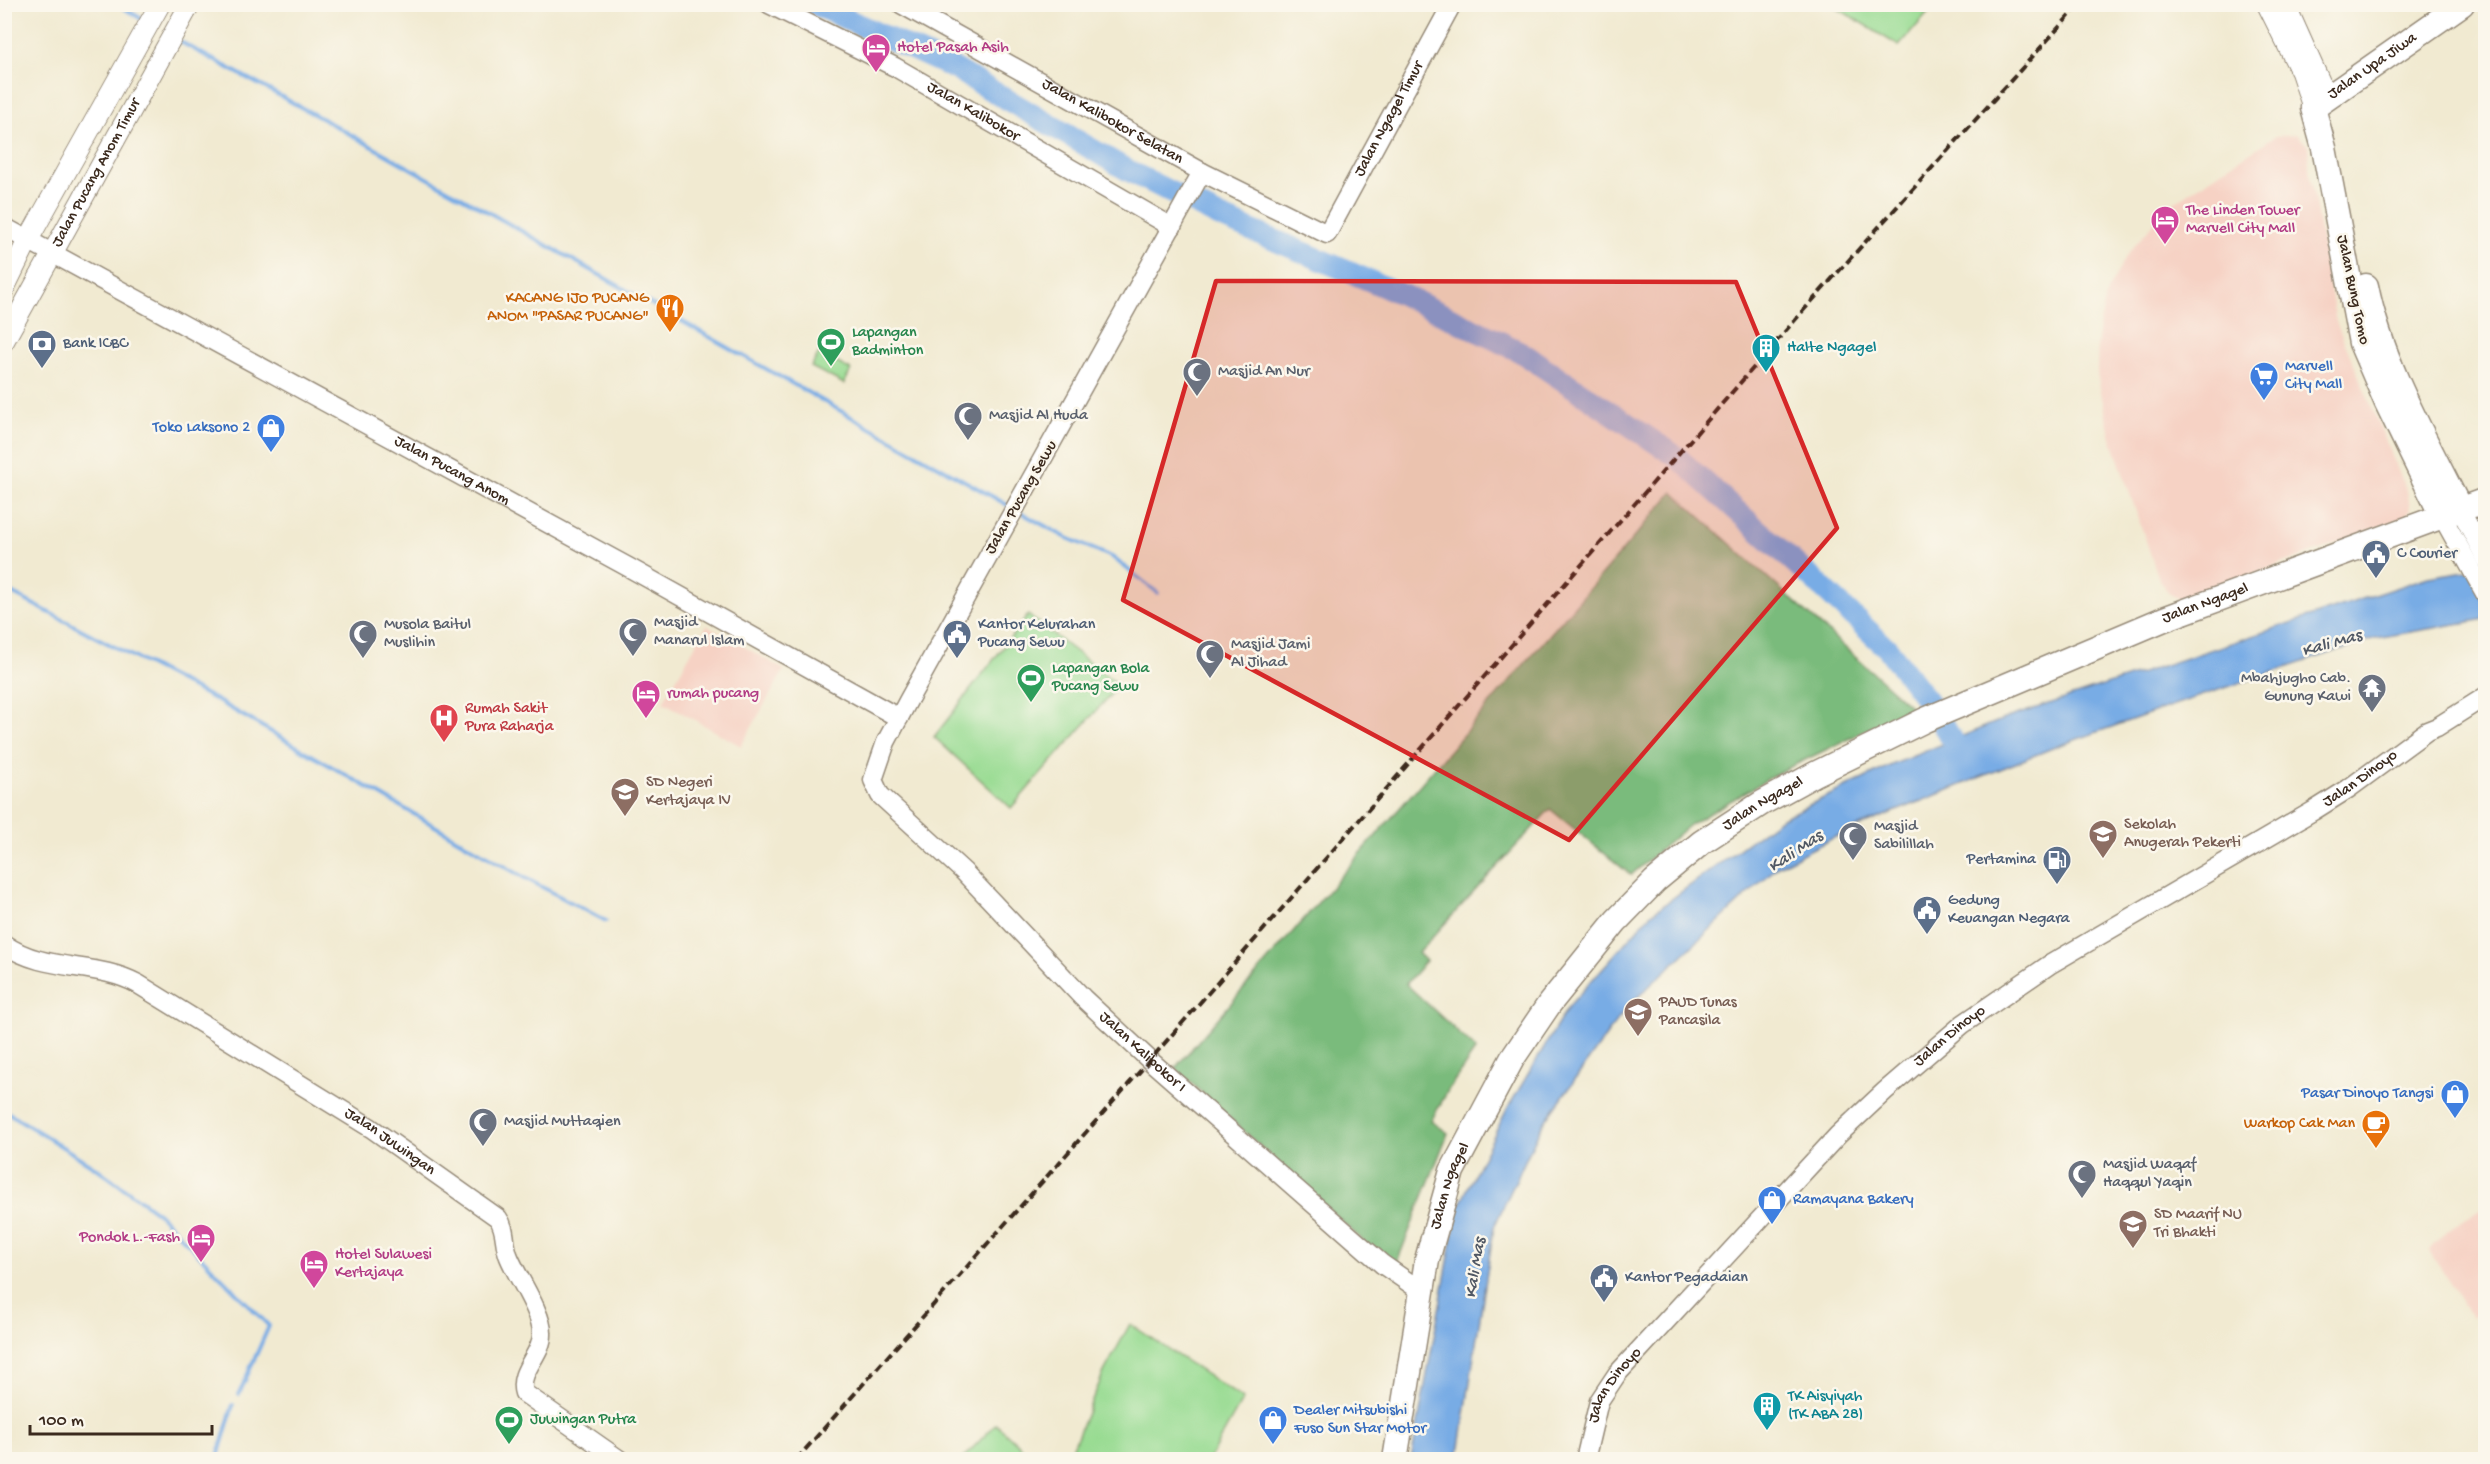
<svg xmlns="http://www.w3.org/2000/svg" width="2490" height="1464" font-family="'Gochi Hand',sans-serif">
<rect width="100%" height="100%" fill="#fbf7ec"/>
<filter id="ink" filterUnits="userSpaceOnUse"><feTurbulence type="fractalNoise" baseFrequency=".0167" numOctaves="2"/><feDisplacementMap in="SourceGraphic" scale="12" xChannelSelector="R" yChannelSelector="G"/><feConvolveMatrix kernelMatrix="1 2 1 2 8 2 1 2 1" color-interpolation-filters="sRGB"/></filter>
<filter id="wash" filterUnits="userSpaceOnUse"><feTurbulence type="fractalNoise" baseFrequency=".008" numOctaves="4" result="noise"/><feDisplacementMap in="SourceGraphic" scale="24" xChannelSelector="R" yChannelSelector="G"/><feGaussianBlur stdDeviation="1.35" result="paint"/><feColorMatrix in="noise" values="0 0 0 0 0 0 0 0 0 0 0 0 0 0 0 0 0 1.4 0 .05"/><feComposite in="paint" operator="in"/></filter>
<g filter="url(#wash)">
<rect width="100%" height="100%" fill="#f1ead1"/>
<!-- built -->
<g fill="#f6d2c4">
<path d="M2296 134 2308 145 2309 169 2336 322 2408 494 2410 509 2406 517 2183 601 2170 594 2160 582 2110 435 2097 374 2098 333 2107 292 2127 255 2152 225 2176 201 2275 136Z"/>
<path d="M707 625 784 670 741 746 663 702Z"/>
<path d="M2485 1207V1307L2471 1317 2429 1250 2447 1230Z"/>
</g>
<!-- green -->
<g fill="#98db92" stroke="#6a8258" stroke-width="1.5">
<path d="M1832 5H1935L1899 46Z"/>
<path d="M819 353 851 370 844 384 811 367Z"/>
<path d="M1028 615 1119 685 1011 808 934 737Z"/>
<path d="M1130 1324 1243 1399 1209 1459H1068L1104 1372Z"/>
<path d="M996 1424 1034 1459 967 1460 964 1457Z"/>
</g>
<!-- forest -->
<path fill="#7abb7c" stroke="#5a724d" stroke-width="1.5" d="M1673 492 1912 708 1778 773 1689 825 1631 875 1550 809 1418 953 1426 961 1406 984 1476 1049 1450 1087 1431 1121 1448 1133 1397 1262 1387 1263 1175 1068Z"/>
<!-- water -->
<path fill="#78ace5" stroke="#5a6b82" stroke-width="1.5" d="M2485 568V619L2376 638 2185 701 2055 747 1847 831 1778 866 1626 1008 1541 1127 1494 1227 1458 1459 1411 1460 1458 1208 1506 1111 1568 1007 1650 915 1780 819 1894 764 2004 719 2428 577Z"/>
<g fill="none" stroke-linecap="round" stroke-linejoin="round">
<!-- stream -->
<g stroke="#78ace5" stroke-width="4">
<path d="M117 4 145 21"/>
<path d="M177 40 339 128 1011 507"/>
<path d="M1020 512 1065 537 1112 557 1158 593"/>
<path d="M4 589 216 700 525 878 606 921"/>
<path d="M4 1110 99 1170 158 1213 269 1326 239 1394"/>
<path d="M217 1460 233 1405"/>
</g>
<!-- river -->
<path stroke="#78ace5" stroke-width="22" d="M814 4 955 69 1129 171 1220 217 1401 294 1521 352 1677 457 1816 582 1887 648 1926 699 1968 764"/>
</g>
</g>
<g filter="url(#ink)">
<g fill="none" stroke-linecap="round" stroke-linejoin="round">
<!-- secondary casing -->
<g stroke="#968a78" stroke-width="21">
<g id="secondary">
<path id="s1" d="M769 4 895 67 1172 227"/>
<path id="s2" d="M901 4 1202 172 1327 234 1452 4"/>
<path id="s3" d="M1202 172 909 699 886 742 873 780 880 795 964 872 1083 998 1154 1064 1382 1264 1421 1291"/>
<path id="s4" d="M4 227 628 567 899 718"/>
<path d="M2461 511 2486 559"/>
<path d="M2443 518 2486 595"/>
<path id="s5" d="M4 944C45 973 96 961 138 984L371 1128 498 1218C507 1230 503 1243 509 1257 517 1277 542 1312 542 1333 543 1354 517 1371 524 1393L620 1460"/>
<path id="s6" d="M1585 1460 1599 1401 1617 1374 1838 1135 1885 1091 1963 1024 2049 965 2313 811 2348 789 2427 731 2437 727 2486 696"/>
</g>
</g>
<!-- primary casing -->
<g stroke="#968a78" stroke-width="22">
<g id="primary">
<path d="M2267 4 2301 72 2313 108"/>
<path d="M2285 4 2327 98"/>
<path d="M4 289 28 240 160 4"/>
<path id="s7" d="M4 341 190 4"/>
</g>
</g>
<!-- highway casing -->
<g stroke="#968a78" stroke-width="27">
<g id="highway">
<path d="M2366 286C2382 366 2425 438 2461 511"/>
<path id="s8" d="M2443 518 2386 401 2361 343 2324 148 2313 108 2462 4"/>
<path id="s9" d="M1395 1460 1427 1260 1452 1171 1512 1059 1550 1003 1616 921 1655 881 1702 842 1762 803 1815 774 1925 720 2164 619 2486 500"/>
</g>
</g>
<!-- secondary -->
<use href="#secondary" stroke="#fff" stroke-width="18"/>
<!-- primary -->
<use href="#primary" stroke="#fff" stroke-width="20"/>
<!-- highway -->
<use href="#highway" stroke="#fff" stroke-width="24"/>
<!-- rail -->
<path stroke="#3b2a1e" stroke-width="4" stroke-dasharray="9 4.5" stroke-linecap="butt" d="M796 1460 1150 1060 1802 312 2080 4"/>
</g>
</g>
<!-- marked area -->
<path fill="#d62828" fill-opacity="0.2" stroke="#d62828" stroke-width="4.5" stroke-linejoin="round" d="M1216 281 1736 282 1837 528 1569 840 1123 600Z"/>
<!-- icons -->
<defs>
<g id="hotel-pin" transform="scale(1.5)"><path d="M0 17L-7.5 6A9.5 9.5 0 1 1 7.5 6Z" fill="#d1479c" stroke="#fbf7ec"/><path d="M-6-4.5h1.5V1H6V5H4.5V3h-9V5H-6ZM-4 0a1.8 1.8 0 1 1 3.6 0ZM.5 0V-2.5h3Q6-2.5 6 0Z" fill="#fff"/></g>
<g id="restaurant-pin" transform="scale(1.5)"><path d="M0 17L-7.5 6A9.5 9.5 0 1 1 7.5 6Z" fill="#e8710a" stroke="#fbf7ec"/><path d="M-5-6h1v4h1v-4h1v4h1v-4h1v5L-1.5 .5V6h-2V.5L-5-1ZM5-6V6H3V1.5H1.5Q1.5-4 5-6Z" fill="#fff"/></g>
<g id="stadium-pin" transform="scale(1.5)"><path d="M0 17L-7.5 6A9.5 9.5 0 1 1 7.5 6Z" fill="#2e9e5b" stroke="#fbf7ec"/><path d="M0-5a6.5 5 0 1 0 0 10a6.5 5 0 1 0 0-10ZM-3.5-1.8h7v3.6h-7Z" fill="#fff"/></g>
<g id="bank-pin" transform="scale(1.5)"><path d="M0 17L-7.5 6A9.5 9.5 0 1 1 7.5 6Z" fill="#5c6f8a" stroke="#fbf7ec"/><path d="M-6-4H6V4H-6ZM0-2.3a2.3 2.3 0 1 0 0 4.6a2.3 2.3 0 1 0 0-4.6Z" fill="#fff"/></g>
<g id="building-pin" transform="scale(1.5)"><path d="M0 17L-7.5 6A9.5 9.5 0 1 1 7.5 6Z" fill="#0f9aa8" stroke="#fbf7ec"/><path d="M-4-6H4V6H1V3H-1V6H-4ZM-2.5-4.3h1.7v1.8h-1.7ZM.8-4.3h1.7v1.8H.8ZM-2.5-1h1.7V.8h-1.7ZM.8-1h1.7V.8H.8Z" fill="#fff"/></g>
<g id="mosque-pin" transform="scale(1.5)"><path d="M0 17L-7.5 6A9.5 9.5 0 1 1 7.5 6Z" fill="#6b7280" stroke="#fbf7ec"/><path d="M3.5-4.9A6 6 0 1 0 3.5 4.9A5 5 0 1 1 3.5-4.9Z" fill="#fff"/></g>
<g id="supermarket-pin" transform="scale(1.5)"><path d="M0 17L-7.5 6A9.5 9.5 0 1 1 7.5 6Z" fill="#3f7fe0" stroke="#fbf7ec"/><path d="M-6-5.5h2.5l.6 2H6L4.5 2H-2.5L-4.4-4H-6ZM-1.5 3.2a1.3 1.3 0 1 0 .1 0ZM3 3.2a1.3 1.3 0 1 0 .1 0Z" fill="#fff"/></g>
<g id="shop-pin" transform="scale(1.5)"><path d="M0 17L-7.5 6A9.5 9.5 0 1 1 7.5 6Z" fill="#3f7fe0" stroke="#fbf7ec"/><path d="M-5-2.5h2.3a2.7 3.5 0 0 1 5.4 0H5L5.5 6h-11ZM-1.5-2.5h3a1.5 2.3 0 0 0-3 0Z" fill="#fff"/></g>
<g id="civic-pin" transform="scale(1.5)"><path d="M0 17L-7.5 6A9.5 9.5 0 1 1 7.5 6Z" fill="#5c6f8a" stroke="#fbf7ec"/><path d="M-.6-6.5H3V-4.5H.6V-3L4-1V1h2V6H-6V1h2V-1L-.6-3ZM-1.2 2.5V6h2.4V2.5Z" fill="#fff"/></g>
<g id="temple-pin" transform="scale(1.5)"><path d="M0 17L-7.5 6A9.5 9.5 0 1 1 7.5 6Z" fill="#6b7280" stroke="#fbf7ec"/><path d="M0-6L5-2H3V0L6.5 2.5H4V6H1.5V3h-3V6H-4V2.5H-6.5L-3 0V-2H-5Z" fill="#fff"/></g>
<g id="hospital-pin" transform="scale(1.5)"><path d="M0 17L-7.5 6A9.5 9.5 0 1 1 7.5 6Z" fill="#e0444e" stroke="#fbf7ec"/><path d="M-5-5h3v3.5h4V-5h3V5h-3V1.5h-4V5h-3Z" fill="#fff"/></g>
<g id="school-pin" transform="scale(1.5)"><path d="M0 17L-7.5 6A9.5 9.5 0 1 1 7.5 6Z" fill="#8d6e63" stroke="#fbf7ec"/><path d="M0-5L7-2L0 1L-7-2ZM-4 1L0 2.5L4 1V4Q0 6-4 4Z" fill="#fff"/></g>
<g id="fuel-pin" transform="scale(1.5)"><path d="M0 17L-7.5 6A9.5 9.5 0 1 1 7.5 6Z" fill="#5c6f8a" stroke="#fbf7ec"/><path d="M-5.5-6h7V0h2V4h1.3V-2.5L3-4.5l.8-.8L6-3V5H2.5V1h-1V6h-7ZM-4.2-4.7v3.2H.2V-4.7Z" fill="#fff"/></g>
<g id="cafe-pin" transform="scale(1.5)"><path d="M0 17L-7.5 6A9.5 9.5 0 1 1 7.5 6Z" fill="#e8710a" stroke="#fbf7ec"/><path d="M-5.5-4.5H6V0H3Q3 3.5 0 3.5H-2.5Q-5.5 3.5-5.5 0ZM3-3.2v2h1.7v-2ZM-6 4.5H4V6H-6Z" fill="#fff"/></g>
</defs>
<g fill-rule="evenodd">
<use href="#hotel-pin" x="876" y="48"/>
<use href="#hotel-pin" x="2165" y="220"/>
<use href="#restaurant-pin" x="670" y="308"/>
<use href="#stadium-pin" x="831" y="342"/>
<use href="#bank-pin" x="42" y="344"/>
<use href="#building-pin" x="1766" y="348"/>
<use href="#mosque-pin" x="1197" y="372"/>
<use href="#supermarket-pin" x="2264" y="376"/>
<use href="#mosque-pin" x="968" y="416"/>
<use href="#shop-pin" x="271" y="428"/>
<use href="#civic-pin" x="2376" y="554"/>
<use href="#mosque-pin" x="633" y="632"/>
<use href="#mosque-pin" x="363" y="634"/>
<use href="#civic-pin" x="957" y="634"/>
<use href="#mosque-pin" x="1210" y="654"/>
<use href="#stadium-pin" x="1031" y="678"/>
<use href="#temple-pin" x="2372" y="688"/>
<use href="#hotel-pin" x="646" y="694"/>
<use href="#hospital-pin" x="444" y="718"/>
<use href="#school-pin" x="625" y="792"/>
<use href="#school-pin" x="2103" y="834"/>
<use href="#mosque-pin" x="1853" y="836"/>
<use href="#fuel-pin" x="2057" y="860"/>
<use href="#civic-pin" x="1927" y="910"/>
<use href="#school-pin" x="1638" y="1012"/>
<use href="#shop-pin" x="2455" y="1094"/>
<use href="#mosque-pin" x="483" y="1122"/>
<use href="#cafe-pin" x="2376" y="1124"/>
<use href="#mosque-pin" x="2082" y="1174"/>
<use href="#shop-pin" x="1772" y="1200"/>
<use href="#school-pin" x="2133" y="1224"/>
<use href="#hotel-pin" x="201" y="1238"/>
<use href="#hotel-pin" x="314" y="1264"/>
<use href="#civic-pin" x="1604" y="1278"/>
<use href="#building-pin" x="1767" y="1406"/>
<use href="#stadium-pin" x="509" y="1420"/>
<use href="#shop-pin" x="1273" y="1420"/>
</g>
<g text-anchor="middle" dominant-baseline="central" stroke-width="5" stroke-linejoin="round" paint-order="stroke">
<!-- hotel labels -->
<g font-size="16" fill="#b23c85" stroke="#fbf7ec" text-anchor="start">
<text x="897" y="48">Hotel Pasah Asih</text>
<text x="2186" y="211">The Linden Tower<tspan x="2186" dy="18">Marvell City Mall</tspan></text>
<text x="667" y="694">rumah pucang</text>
<text x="180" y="1238" text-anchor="end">Pondok L.-Fash</text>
<text x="335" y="1255">Hotel Sulawesi<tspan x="335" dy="18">Kertajaya</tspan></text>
</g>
<!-- street labels -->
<g font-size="16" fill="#3b2a1e" stroke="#fbf7ec">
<text stroke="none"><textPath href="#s8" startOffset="506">Jalan Upa Jiwa</textPath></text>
<text stroke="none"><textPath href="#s1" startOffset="231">Jalan Kalibokor</textPath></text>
<text stroke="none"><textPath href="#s2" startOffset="615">Jalan Ngagel Timur</textPath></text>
<text stroke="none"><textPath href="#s2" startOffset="242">Jalan Kalibokor Selatan</textPath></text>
<text stroke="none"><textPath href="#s7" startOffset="192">Jalan Pucang Anom Timur</textPath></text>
<text transform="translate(2352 290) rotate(78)">Jalan Bung Tomo</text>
<text stroke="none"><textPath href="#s4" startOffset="510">Jalan Pucang Anom</textPath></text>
<text transform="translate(1022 498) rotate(-60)">Jalan Pucang Sewu</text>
<text stroke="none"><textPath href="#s9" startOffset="1270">Jalan Ngagel</textPath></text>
<text stroke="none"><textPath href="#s6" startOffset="1053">Jalan Dinoyo</textPath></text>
<text stroke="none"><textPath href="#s9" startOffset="784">Jalan Ngagel</textPath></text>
<text stroke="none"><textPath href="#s6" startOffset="568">Jalan Dinoyo</textPath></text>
<text stroke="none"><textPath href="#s3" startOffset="1076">Jalan Kalibokor I</textPath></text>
<text stroke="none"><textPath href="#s5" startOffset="438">Jalan Juwingan</textPath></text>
<text stroke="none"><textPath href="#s9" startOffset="280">Jalan Ngagel</textPath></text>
<text stroke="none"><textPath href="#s6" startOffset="82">Jalan Dinoyo</textPath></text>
</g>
<!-- food labels -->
<g font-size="16" fill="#c56008" stroke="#fbf7ec" text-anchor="end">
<text x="649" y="299">KACANG IJO PUCANG<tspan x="649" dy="18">ANOM "PASAR PUCANG"</tspan></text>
<text x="2355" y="1124">Warkop Cak Man</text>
</g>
<!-- leisure labels -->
<g font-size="16" fill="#27864d" stroke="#fbf7ec" text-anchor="start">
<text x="852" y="333">Lapangan<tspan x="852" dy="18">Badminton</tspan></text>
<text x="1052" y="669">Lapangan Bola<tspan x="1052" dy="18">Pucang Sewu</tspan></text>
<text x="530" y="1420">Juwingan Putra</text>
</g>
<!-- service labels -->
<g font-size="16" fill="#4e5e75" stroke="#fbf7ec" text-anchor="start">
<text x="63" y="344">Bank ICBC</text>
<text x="2397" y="554">C Courier</text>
<text x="978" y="625">Kantor Kelurahan<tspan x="978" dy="18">Pucang Sewu</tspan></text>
<text x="2036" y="860" text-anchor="end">Pertamina</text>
<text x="1948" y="901">Gedung<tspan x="1948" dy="18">Keuangan Negara</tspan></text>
<text x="1625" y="1278">Kantor Pegadaian</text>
</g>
<!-- culture labels -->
<g font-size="16" fill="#0d838f" stroke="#fbf7ec" text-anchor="start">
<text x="1787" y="348">Halte Ngagel</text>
<text x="1788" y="1397">TK Aisyiyah<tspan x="1788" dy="18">(TK ABA 28)</tspan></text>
</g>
<!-- shop labels -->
<g font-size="16" fill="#366cbe" stroke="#fbf7ec" text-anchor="start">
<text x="2285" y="367">Marvell<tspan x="2285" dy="18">City Mall</tspan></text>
<text x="250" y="428" text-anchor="end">Toko Laksono 2</text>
<text x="2434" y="1094" text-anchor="end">Pasar Dinoyo Tangsi</text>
<text x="1793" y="1200">Ramayana Bakery</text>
<text x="1294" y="1411">Dealer Mitsubishi<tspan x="1294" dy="18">Fuso Sun Star Motor</tspan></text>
</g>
<!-- worship labels -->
<g font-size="16" fill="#5b616d" stroke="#fbf7ec" text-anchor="start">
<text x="1218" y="372">Masjid An Nur</text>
<text x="989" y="416">Masjid Al Huda</text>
<text x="654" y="623">Masjid<tspan x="654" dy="18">Manarul Islam</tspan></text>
<text x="384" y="625">Musola Baitul<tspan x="384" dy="18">Muslihin</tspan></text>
<text x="1231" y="645">Masjid Jami<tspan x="1231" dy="18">Al Jihad</tspan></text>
<text x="2351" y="679" text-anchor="end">Mbahjugho Cab.<tspan x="2351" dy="18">Gunung Kawi</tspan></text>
<text x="1874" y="827">Masjid<tspan x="1874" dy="18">Sabilillah</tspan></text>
<text x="504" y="1122">Masjid Muttaqien</text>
<text x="2103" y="1165">Masjid Waqaf<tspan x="2103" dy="18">Haqqul Yaqin</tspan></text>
</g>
<!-- health labels -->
<g font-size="16" fill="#be3a42" stroke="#fbf7ec" text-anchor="start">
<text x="465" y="709">Rumah Sakit<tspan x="465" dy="18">Pura Raharja</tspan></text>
</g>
<!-- education labels -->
<g font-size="16" fill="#785e54" stroke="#fbf7ec" text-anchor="start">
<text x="646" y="783">SD Negeri<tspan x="646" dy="18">Kertajaya IV</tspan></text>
<text x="2124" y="825">Sekolah<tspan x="2124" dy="18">Anugerah Pekerti</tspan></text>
<text x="1659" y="1003">PAUD Tunas<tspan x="1659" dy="18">Pancasila</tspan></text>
<text x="2154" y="1215">SD Maarif NU<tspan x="2154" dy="18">Tri Bhakti</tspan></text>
</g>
<!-- water labels -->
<g font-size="18" font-style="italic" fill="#505864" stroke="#fbf7ec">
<text transform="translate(2332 644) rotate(-16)">Kali Mas</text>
<text transform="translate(1796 852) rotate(-34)">Kali Mas</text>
<text transform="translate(1476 1268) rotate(-81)">Kali Mas</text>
</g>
</g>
<!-- margin -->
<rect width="2490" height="1464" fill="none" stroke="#fbf7ec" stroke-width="24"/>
<!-- scale -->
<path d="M30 1425v9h182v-9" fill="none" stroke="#3b2a1e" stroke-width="3"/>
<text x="39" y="1425" font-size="18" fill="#3b2a1e" stroke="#fbf7ec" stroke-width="4.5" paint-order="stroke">100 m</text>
</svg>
